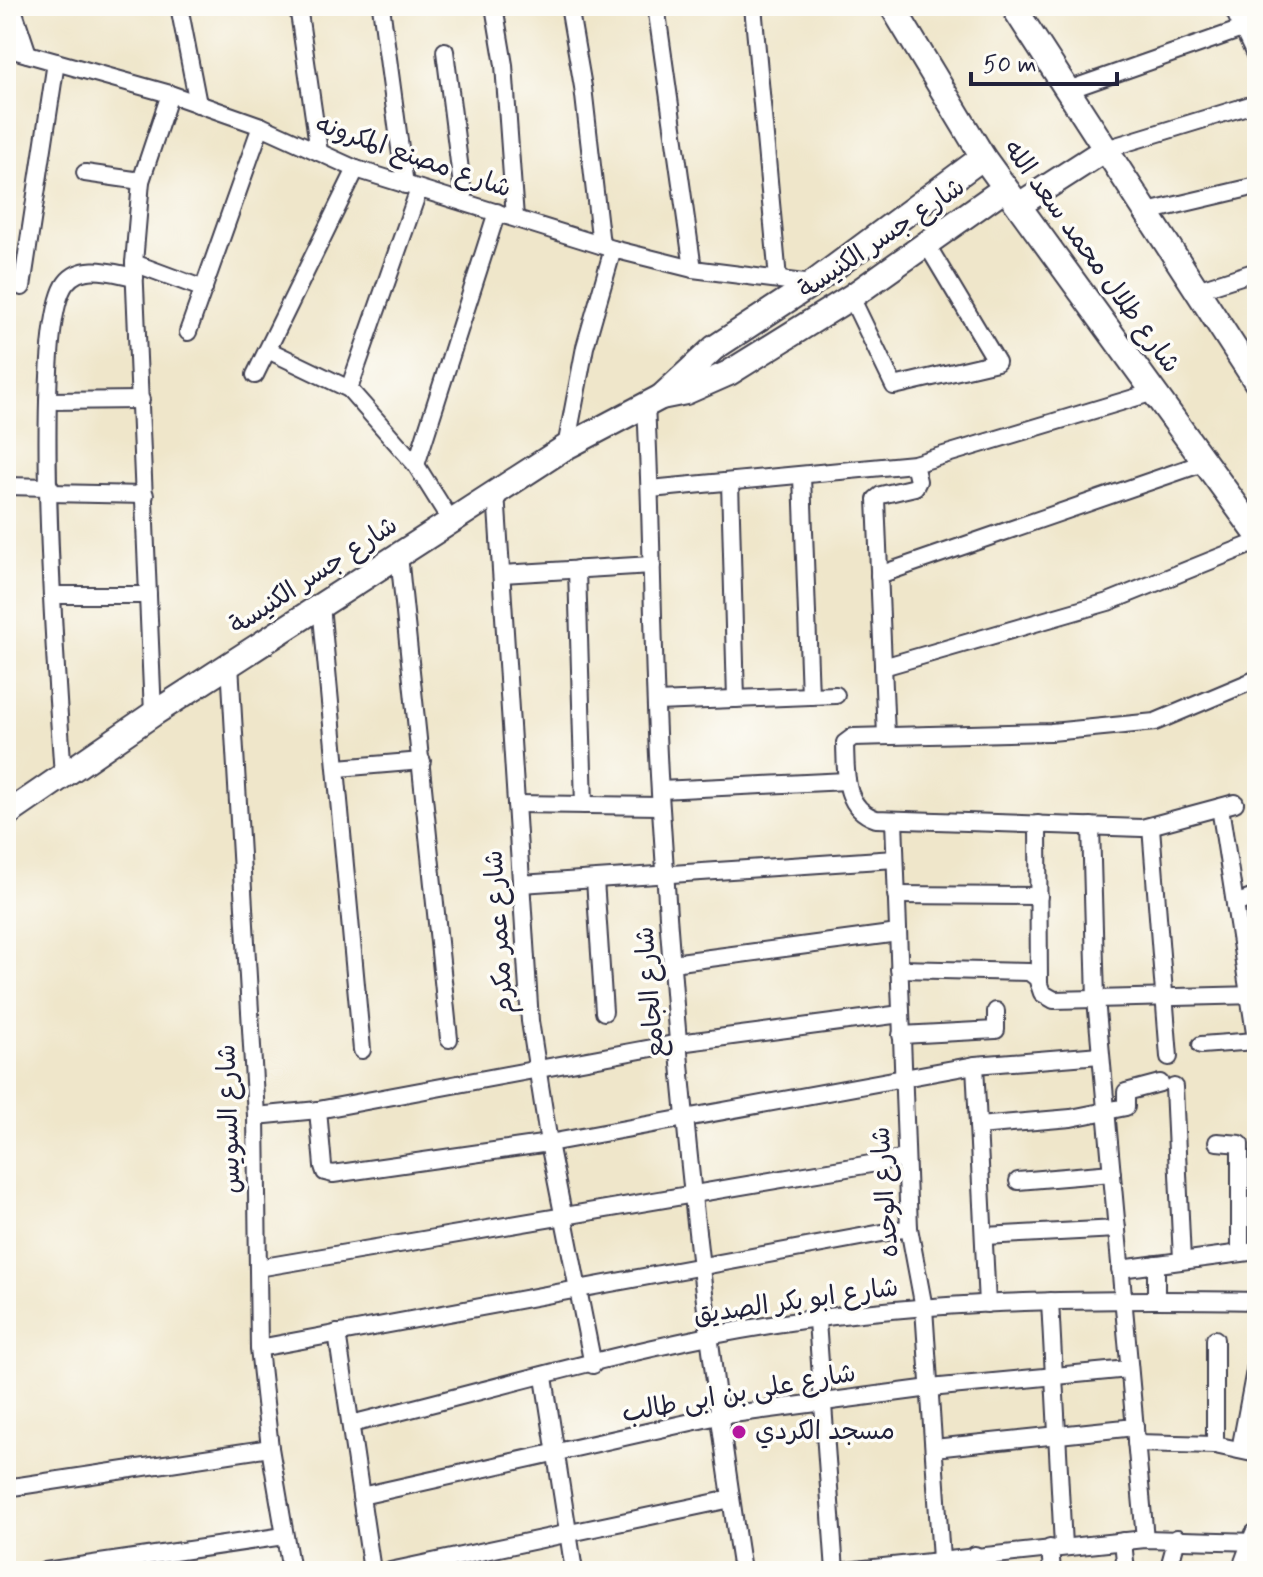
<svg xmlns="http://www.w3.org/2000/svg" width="1263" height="1577" font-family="Mynerve,'Playpen Sans Arabic',sans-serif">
<rect width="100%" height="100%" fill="#fdfcf7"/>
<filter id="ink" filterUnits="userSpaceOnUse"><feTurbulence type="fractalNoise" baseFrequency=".0125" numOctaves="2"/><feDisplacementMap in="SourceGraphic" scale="16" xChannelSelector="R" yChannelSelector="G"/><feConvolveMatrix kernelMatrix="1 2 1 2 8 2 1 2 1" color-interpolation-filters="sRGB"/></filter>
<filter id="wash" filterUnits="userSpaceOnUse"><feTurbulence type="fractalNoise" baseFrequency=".006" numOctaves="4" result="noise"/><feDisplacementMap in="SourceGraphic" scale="32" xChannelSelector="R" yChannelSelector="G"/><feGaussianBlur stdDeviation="1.8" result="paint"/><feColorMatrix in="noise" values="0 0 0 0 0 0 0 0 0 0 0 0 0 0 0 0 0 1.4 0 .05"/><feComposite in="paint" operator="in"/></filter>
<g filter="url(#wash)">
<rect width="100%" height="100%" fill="#efe6ca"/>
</g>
<g filter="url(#ink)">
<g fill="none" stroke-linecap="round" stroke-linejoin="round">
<!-- street casing -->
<g stroke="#413f50" stroke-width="20">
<g id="street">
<path d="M12 6 28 54"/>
<path d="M179 6 198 104"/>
<path d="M298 6 319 152"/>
<path d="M381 6 405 185"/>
<path d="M494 6 504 65 515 218"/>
<path d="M569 6 583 87 601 245"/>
<path d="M656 6 693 269"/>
<path d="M753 6 778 279"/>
<path d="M1232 6 1257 59"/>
<path d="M6 48 170 94 261 126 356 169 613 249 693 269 812 284"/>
<path d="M445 51 464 202"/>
<path d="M1068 90 1242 29"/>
<path d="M1106 149 1257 103"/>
<path d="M85 173 141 181"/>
<path d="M1147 212 1257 186"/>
<path d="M134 263 204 289"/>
<path d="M22 287 56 62"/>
<path d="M1197 290 1257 271"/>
<path d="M851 297 894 386 997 362 927 245"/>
<path d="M188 332 261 126"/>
<path d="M268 350 349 389 416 465 451 521"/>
<path d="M255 375 356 169"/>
<path d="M349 389 419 189"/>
<path d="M48 401 141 400"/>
<path d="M646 405C653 540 652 675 661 809 676 1064 703 1319 742 1571"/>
<path d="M566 447 585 347 613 249"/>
<path d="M416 465 497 212"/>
<path d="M802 476 810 696"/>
<path d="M730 482 736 699"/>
<path d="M6 486 50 487"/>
<path d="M650 489 914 464 1154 392"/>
<path d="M496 492 530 1021 549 1143 593 1365"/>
<path d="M50 493 145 495"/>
<path d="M399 555 449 1039"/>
<path d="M577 569 584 805"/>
<path d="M502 574 652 565"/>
<path d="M879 575 1206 462"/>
<path d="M52 595H148"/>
<path d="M321 605 362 1050"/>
<path d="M230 664 256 1116 259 1348 270 1448 291 1571"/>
<path d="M883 667 1108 602 1257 542"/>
<path d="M656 702 836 695"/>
<path d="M153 714 134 263 141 181 170 94"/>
<path d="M886 736 876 499 881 495 915 487 918 481 914 464"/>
<path d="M338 768 422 761"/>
<path d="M63 776C58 697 29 332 66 283 82 262 113 273 135 277"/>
<path d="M660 790 847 781"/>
<path d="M1235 803 1142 828 876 819C843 808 846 773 845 743L853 737 1051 732 1155 722 1257 679"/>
<path d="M516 804 660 806"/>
<path d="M1220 807 1257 1046"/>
<path d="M894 820 909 1228 924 1308 941 1559"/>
<path d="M1038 824 1039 984"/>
<path d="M1091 826 1096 999 1145 1539"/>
<path d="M1151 827 1169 1057"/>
<path d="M595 880 604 1012"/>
<path d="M521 884 895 859"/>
<path d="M896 895 1039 896"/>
<path d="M1235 904 1257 896"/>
<path d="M672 963 898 933"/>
<path d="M899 969 1029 972 1037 978 1042 993 1054 1000 1257 995"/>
<path d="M901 1035 996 1030V1011"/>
<path d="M1201 1045 1256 1041"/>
<path d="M975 1065 987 1304"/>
<path d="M1174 1087 1182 1260"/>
<path d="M318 1110 323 1166 325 1172 333 1174 549 1143 975 1065 1100 1055"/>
<path d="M256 1116 318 1110 679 1043 901 1014"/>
<path d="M978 1126 1071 1118 1126 1107V1092L1160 1083"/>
<path d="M1217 1142 1240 1144V1253"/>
<path d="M1018 1181 1112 1173"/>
<path d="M984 1236 1117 1229"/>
<path d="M258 1268 906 1158"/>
<path d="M1120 1269 1257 1251"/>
<path d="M1156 1299V1264"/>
<path d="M1050 1301 1063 1546"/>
<path d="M817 1321 835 1571"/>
<path d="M337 1333 372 1571"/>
<path d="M259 1348 909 1228"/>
<path d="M544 1377 574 1571"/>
<path d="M351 1424C470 1395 589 1360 709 1336 887 1300 1076 1298 1257 1301"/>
<path d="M1136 1443 1215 1445 1257 1454"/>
<path d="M1215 1445V1339"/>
<path d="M934 1448 1135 1427"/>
<path d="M1240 1450 1257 1360"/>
<path d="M6 1488 270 1448"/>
<path d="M361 1496 718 1416 930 1388 1129 1369"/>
<path d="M1123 1541 1126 1571"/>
<path d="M1050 1548 1052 1571"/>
<path d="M975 1555 977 1571"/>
<path d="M45 1571 284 1536"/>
<path d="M390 1571 731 1499"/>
<path d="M846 1571 1145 1539 1257 1542"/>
<path d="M1168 1571 1177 1538"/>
</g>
</g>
<!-- secondary casing -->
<g stroke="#413f50" stroke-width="28">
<g id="secondary">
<path d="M892 6 983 157 1257 534"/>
<path d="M1013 6 1257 383"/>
<path d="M1019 205 1106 149"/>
<path d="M661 397 714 348 812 284 983 157"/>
<path d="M6 815 153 714 566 447 661 397 686 392 729 373 851 297 1005 188"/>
<path d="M1244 1571 1257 1536"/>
</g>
</g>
<!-- street -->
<use href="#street" stroke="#fff" stroke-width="16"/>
<!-- secondary -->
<use href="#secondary" stroke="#fff" stroke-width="24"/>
</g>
</g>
<!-- markers -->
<circle fill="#b5179e" stroke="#fdfcf7" stroke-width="3" cx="739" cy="1432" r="8"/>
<g text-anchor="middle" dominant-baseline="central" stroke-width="7" stroke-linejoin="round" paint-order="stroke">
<!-- street labels -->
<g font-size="26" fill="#22223b" stroke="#fdfcf7">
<text transform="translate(413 157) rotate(19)">شارع مصنع المكرونه</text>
<text transform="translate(882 239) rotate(-34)">شارع جسر الكنيسة</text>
<text transform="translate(1091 257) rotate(54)">شارع طلال محمد سعد الله</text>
<text transform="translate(314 576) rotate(-33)">شارع جسر الكنيسة</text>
<text transform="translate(500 932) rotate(-94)">شارع عمر مكرم</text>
<text transform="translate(651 992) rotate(-95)">شارع الجامع</text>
<text transform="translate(230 1119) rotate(-92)">شارع السويس</text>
<text transform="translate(886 1192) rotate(-94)">شارع الوحده</text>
<text transform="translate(796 1302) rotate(-8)">شارع ابو بكر الصديق</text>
<text transform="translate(739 1394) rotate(-10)">شارع على بن ابى طالب</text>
</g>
<!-- poi labels -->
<g font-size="26" fill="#22223b" stroke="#fdfcf7" text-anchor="start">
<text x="755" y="1432">مسجد الكردي</text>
</g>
</g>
<!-- margin -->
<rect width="1263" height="1577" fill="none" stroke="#fdfcf7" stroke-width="32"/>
<!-- scale -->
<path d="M971 72v12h146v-12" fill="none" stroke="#22223b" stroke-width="4"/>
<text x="983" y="72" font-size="24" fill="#22223b" stroke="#fdfcf7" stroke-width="6" paint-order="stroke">50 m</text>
</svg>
